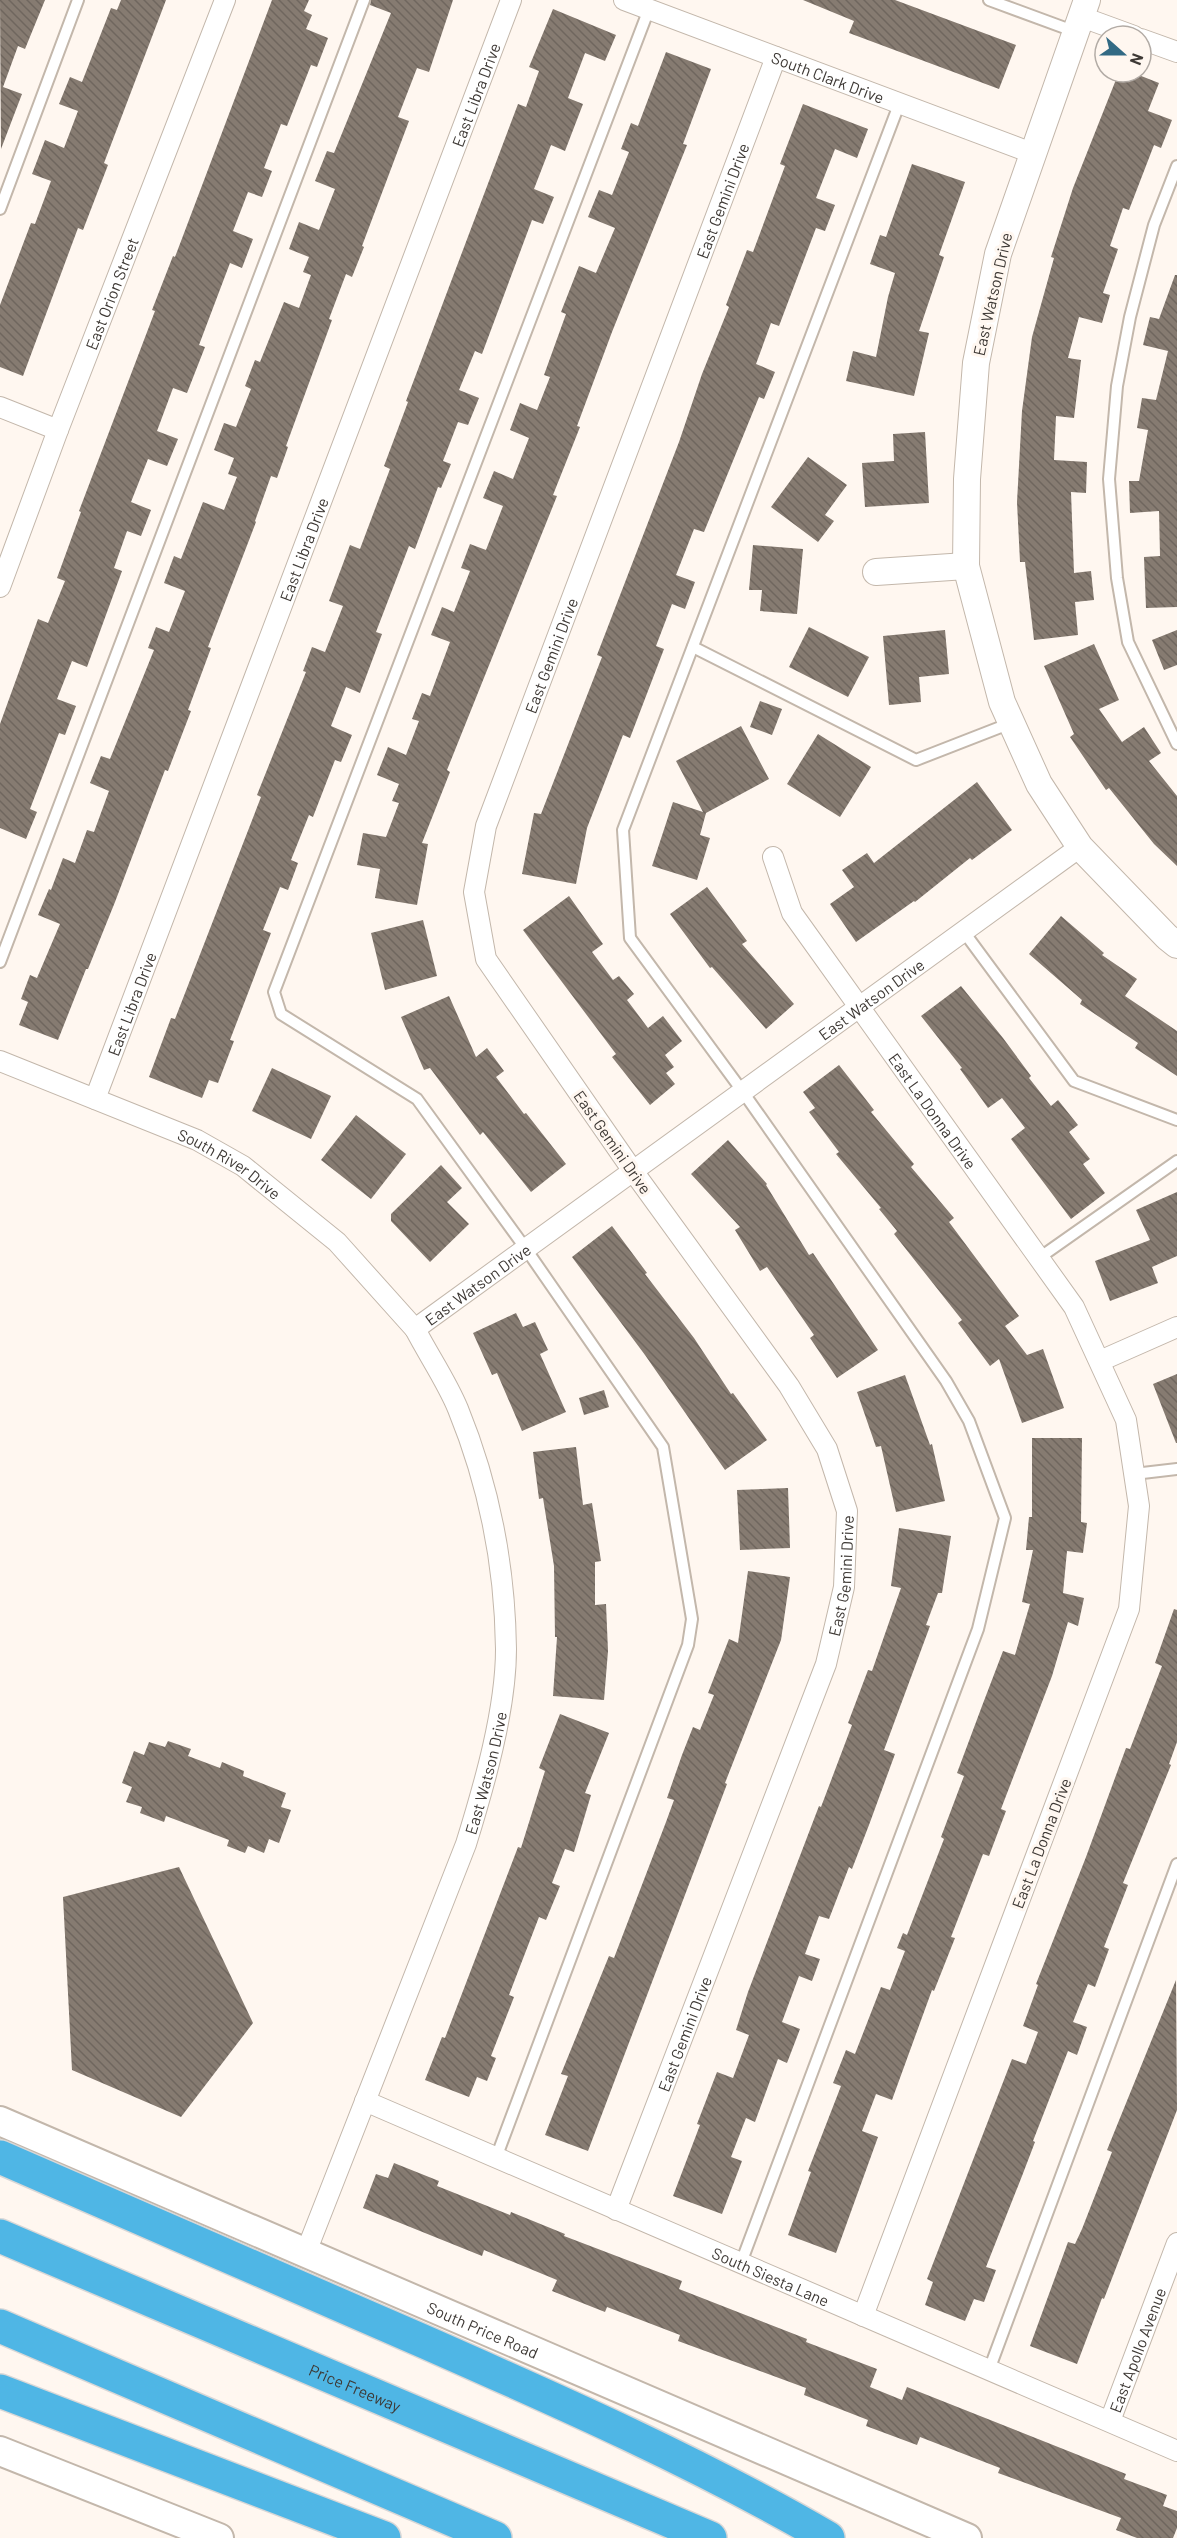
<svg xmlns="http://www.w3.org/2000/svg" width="1177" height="2538" font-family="Barlow,sans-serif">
<defs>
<pattern id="building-back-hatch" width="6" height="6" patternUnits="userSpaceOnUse" patternTransform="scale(1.5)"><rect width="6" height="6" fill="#867b71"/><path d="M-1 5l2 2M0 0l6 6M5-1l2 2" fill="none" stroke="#6f665e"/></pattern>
</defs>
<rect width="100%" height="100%" fill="#fff7f0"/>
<!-- building -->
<g fill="url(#building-back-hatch)">
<path d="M0 0H45L25 49 18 46 3 87 22 94 1 149Z"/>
<path d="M121 0H166L104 163 108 165 83 230 78 228 23 376 0 367V305L31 223 35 224 51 181 32 174 45 140 64 148 78 111 59 104 70 77 82 82 111 8 117 10Z"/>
<path d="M272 0H309L304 11 312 15 306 29 328 38 317 67 311 65 287 126 281 124 264 168 272 171 262 197 248 192 233 231 253 239 242 268 230 263 199 345 205 347 187 393 173 388 157 431 178 439 167 466 148 459 131 502 151 510 141 536 127 531 114 568 122 571 87 667 72 661 57 699 76 706 65 735 59 733 30 809 37 812 26 839 0 828V724L38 619 48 623 65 581 57 578 81 512 79 511 155 311 152 310 173 256 175 257Z"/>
<path d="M371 0H453L429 72 417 68 398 117 409 121 362 246 364 247 352 277 346 274 329 319 332 320 286 446 288 447 277 478 271 476 255 521 256 522 208 647 211 648 188 710 191 711 168 771 165 770 115 902 88 969H86L58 1040 19 1025 28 1002 21 999 30 975 37 978 60 924 38 915 49 889 51 890 63 858 75 863 87 830 94 832 109 791 90 783 101 756 110 759 154 650 148 648 156 627 169 632 185 591 164 583 174 556 181 559 203 502 224 510 237 477 228 474 234 458 214 450 224 423 236 427 251 389 245 386 255 360 260 362 284 302 299 308 311 275 303 272 309 257 289 249 299 222 319 230 335 189 315 181 327 151 334 153 391 13 370 5Z"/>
<path d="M803 0H895L1016 45 999 89 849 33 854 21Z"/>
<path d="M553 9 616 35 605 61 585 53 568 98 583 104 565 151 551 145 534 189 554 197 543 224 532 220 482 354 475 351 459 390 479 398 468 425 458 422 443 461 451 464 441 488 438 487 415 549 409 546 376 632 382 634 360 693 346 687 331 726 352 735 341 762 335 760 313 817 309 815 291 860 298 863 288 890 280 887 263 930 271 933 230 1040 234 1041 218 1083 209 1080 202 1098 149 1077 171 1018 175 1019 261 797 257 795 306 672 303 671 312 647 325 652 343 606 329 601 350 545 360 549 390 469 384 466 408 402 406 401 518 104 526 107 539 71 529 67Z"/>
<path d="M666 52 711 69 683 144 687 145 612 332 577 426 580 427 553 495 557 496 447 770 450 772 422 843 428 844 417 905 375 898 380 869 357 865 363 833 386 837 399 803 392 801 399 784 377 775 388 747 406 755 419 721 412 719 422 693 430 696 450 642 431 635 442 607 454 612 470 571 461 568 470 544 486 550 503 506 483 498 494 471 513 479 529 438 510 430 520 403 537 410 550 377 544 375 566 314 561 312 579 266 596 273 615 228 588 217 599 190 612 195 629 152 621 149 631 123 638 126Z"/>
<path d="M1119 72H1131L1159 83 1148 111 1172 120 1161 148 1154 145 1129 210 1123 208 1110 246 1118 249 1103 293 1110 295 1102 323 1079 317 1068 358 1081 360 1074 418 1056 416 1054 460 1087 462 1086 493 1071 492 1074 573 1091 571 1094 600 1075 602 1078 635 1034 640 1025 562H1020L1017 502 1022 411 1032 337 1054 258 1051 257 1073 188Z"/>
<path d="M803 104 868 129 857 158 835 149 816 198 835 205 825 231 816 228 779 326 771 323 756 364 775 372 764 399 759 397 704 532 694 529 676 575 695 582 685 609 672 604 656 646 664 649 630 738 623 735 587 828 576 884 522 874 534 813 541 814 602 657 597 655 679 442 702 374 729 307 726 305 747 250 753 252 785 166 780 164Z"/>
<path d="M912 164 965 182 939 255 944 257 919 331 929 333 914 396 846 381 853 351 876 357 888 297 895 273 870 264 880 235 886 237Z"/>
<path d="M1175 275H1177V607L1146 608 1144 557 1160 556 1159 511 1130 513 1129 481H1139L1148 430 1137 428 1142 398 1156 400 1168 351 1143 345 1150 317 1159 319Z"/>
<path d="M925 432 929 503 865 507 862 463 894 461 893 434Z"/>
<path d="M808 457 847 485 825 515 834 521 818 542 771 507Z"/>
<path d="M753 545 803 549 797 614 760 611 762 590H749Z"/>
<path d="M809 627 869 657 848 697 789 667Z"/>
<path d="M945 630 949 674 919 677 921 702 889 705 883 636Z"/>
<path d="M1177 630V665L1164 670 1152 640Z"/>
<path d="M1094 644 1119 700 1099 709 1122 742 1144 727 1161 753 1149 761 1177 796V866L1154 844 1109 788 1106 790 1070 737 1074 734 1044 666Z"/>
<path d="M760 701 782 709 772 735 750 727Z"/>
<path d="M741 726 769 779 706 813 700 835 710 838 697 880 652 866 673 802 703 812 676 761Z"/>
<path d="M818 734 871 767 840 817 787 784Z"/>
<path d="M977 782 1012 830 972 860 970 858 915 902 914 901 856 942 830 904 854 887 842 870 867 853 874 863Z"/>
<path d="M707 887 747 941 742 944 794 1004 766 1029 712 967 710 968 670 914Z"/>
<path d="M569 896 603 944 592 952 613 980 619 976 634 994 627 1000 648 1028 663 1016 682 1041 665 1055 674 1067 666 1073 675 1084 650 1105 612 1057 616 1054 523 930Z"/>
<path d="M1061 916 1104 953 1102 955 1137 979 1125 996 1177 1031V1076L1135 1048 1138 1043 1080 1004 1082 1000 1029 954Z"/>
<path d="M423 920 437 976 385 990 371 933Z"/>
<path d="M961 986 1003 1038 1031 1076 1029 1078 1051 1106 1058 1100 1078 1125 1069 1132 1090 1159 1083 1164 1105 1193 1071 1219 1011 1139 1025 1128 1002 1098 988 1108 960 1069 962 1068 921 1016Z"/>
<path d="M449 996 476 1057 487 1048 504 1071 496 1077 524 1114 526 1113 566 1164 531 1192 483 1132 480 1135 430 1068 424 1070 401 1017Z"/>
<path d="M839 1065 874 1110 871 1112 914 1164 911 1167 954 1218 949 1222 1019 1316 1005 1326 1027 1355 1043 1349 1064 1408 1022 1423 999 1359 990 1366 958 1323 962 1320 894 1234 897 1231 879 1209 881 1208 836 1154 839 1152 809 1112 815 1108 803 1092Z"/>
<path d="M272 1068 331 1096 311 1139 252 1111Z"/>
<path d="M356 1115 406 1154 371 1199 321 1160Z"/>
<path d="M728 1140 767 1184 766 1185 809 1255 813 1253 878 1350 837 1378 810 1338 814 1335 767 1267 760 1271 735 1230 740 1227 691 1174Z"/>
<path d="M441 1165 462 1188 447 1202 469 1224 430 1262 391 1221V1214Z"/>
<path d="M1177 1192V1256L1152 1267 1158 1283 1110 1301 1095 1261 1150 1240 1136 1210Z"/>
<path d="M612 1226 647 1273 645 1274 694 1338 731 1394 733 1393 767 1440 725 1470 645 1355 572 1257Z"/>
<path d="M516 1313 523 1327 535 1322 548 1350 540 1354 566 1412 522 1431 497 1373 492 1375 473 1333Z"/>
<path d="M1177 1374V1443H1176L1153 1384Z"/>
<path d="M905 1375 930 1445 932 1444 945 1501 896 1512 881 1446 876 1447 857 1392Z"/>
<path d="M604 1390 609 1407 584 1415 579 1398Z"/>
<path d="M1032 1438H1082L1081 1522 1087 1523 1083 1553 1067 1551 1063 1593 1084 1598 1078 1626 1068 1622 1052 1676 1001 1809 1006 1811 989 1856 983 1854 951 1937 955 1938 934 1991 932 1990 892 2100 876 2094 862 2131 878 2137 836 2253 788 2235 811 2172 808 2171 841 2086 833 2083 846 2050 855 2054 881 1987 890 1990 905 1951 897 1948 903 1933 907 1935 944 1839 941 1837 964 1776 957 1773 982 1706 1003 1651 1015 1655 1030 1604 1022 1602 1033 1550H1026L1029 1517H1032Z"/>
<path d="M576 1447 583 1505 592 1503 601 1561 595 1562V1605L606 1604 608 1651 604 1700 553 1696 557 1637H555L554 1566 543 1498 539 1499 533 1452Z"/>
<path d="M788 1488 790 1548 740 1550 737 1490Z"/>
<path d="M899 1528 951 1536 942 1593H938L926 1625 930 1626 884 1750 895 1754 869 1825 852 1869 849 1867 829 1919 819 1916 805 1954 820 1959 812 1981 799 1976 782 2022 800 2029 787 2063 778 2059 755 2122 746 2118 731 2157 742 2161 722 2214 673 2196 700 2125 697 2124 717 2072 733 2078 749 2035 736 2030 748 1992 819 1806 821 1807 852 1725 848 1723 868 1670 872 1671 901 1588 891 1586Z"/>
<path d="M748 1571 790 1577 781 1640 725 1783 727 1784 588 2151 545 2135 568 2076 561 2074 609 1956 614 1958 666 1822 674 1800 667 1798 682 1755 693 1727 700 1730 714 1695 708 1693 729 1639 738 1643Z"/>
<path d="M1174 1609 1177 1610V1742L1169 1764 1171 1765 1123 1883 1128 1885 1104 1947 1109 1949 1095 1987 1088 1984 1073 2022 1087 2027 1077 2055 1068 2051 1033 2141 1035 2142 1022 2176 986 2267 996 2270 984 2302 974 2299 965 2321 925 2305 933 2282 927 2279 1012 2059 1026 2064 1038 2032 1023 2026 1038 1985 1036 1984 1086 1857 1126 1748 1130 1749 1162 1666 1155 1663Z"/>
<path d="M560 1714 609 1733 585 1793 591 1795 574 1852 565 1849 552 1883 560 1886 546 1920 539 1917 509 1995 514 1997 491 2056 496 2058 487 2081 477 2077 469 2097 425 2080 442 2037 445 2038 518 1847 521 1848 545 1771 539 1768Z"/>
<path d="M168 1741 191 1749 188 1756 220 1768 222 1762 244 1771 243 1776 286 1793 281 1807 291 1810 279 1843 269 1839 264 1853 248 1846 245 1853 227 1846 229 1840 166 1816 164 1822 140 1813 142 1807 126 1802 132 1787 122 1783 134 1751 144 1755 149 1742 165 1747Z"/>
<path d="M179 1867 253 2023 181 2117 72 2070 63 1897Z"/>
<path d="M1176 1980 1177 2110 1104 2299 1102 2298 1077 2364 1030 2346 1068 2242 1075 2244 1082 2229 1112 2152 1107 2150Z"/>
<path d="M394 2163 439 2181 437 2186 510 2215 511 2212 565 2234 564 2236 682 2281 679 2289 807 2339 806 2342 877 2369 870 2387 902 2400 907 2387 1126 2474 1124 2479 1167 2495 1163 2506 1177 2511V2528L1173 2538H1137L1116 2530 1121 2518 998 2473 1000 2468 920 2437 917 2445 866 2426 868 2420 804 2395 806 2388 678 2341 680 2335 607 2307 605 2312 552 2291 557 2280 484 2250 482 2256 363 2208 376 2174 388 2178Z"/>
</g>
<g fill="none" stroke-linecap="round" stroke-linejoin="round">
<!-- service casing -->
<g stroke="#c3b7ab" stroke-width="14">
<g id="service">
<path d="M989 0 1076 32"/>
<path d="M1177 166 1154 225 1130 317 1117 386 1109 479 1117 578 1128 642 1177 744"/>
<path d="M0 209 78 0"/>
<path d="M693 647 916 760 1011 723"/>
<path d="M964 932 1074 1081 1177 1120"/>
<path d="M0 962 364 0"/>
<path d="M1039 1258 1177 1161"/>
<path d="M1134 1474 1177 1469"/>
<path d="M496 2158 688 1645 692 1619 663 1447 526 1249 417 1099 281 1014 274 992 649 9"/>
<path d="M741 2263 978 1629 1005 1518 969 1421 946 1381 743 1092 630 938 623 830 900 102"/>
<path d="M989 2370 1177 1864"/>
</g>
</g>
<!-- minor casing -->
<g stroke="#c3b7ab" stroke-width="22">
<g id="minor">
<path id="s1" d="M624 0 1032 153"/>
<path d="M1082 17 1134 36"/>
<path d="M1141 39 1177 52"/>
<path d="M0 407 58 430"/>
<path id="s2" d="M0 587 58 430 225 0"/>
<path id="s3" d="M773 857 792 913 1074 1307 1126 1420 1139 1506 1129 1609 863 2316"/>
<path id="s4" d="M0 1061 197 1140 243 1166 337 1242 415 1329"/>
<path id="s5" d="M95 1099 511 0"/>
<path d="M1100 1361 1177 1327"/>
<path id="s6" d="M365 2101 1177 2451"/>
<path id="s7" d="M616 2210 826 1664 844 1587 847 1511 827 1449 789 1386 633 1171 486 959 474 892 486 826 776 57"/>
<path id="s8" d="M306 2252 466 1844C484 1786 506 1710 506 1649 505 1567 489 1485 458 1409 447 1382 429 1356 415 1329L1080 847"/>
<path id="s9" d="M1110 2421 1177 2243"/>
</g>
</g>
<!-- tertiary casing -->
<g stroke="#c3b7ab" stroke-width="28">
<g id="tertiary">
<path d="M1087 0 998 254 976 363 967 479 966 566 1002 702 1039 784 1080 847 1167 937 1177 945"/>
<path d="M876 572 966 566"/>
</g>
</g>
<!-- secondary casing -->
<g stroke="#c3b7ab" stroke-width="32">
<g id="secondary">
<path id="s10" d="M0 2121 967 2538"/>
<path d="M0 2451 219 2538"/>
</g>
</g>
<!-- motorway casing -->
<g stroke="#d8d7d7" stroke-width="36">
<g id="motorway">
<path d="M0 2157C142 2219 283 2280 425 2342 561 2402 699 2463 828 2538"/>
<path id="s11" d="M0 2236 710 2538"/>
<path d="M0 2326 495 2538"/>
<path d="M0 2391 384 2538"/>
</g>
</g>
<!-- service -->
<use href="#service" stroke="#fff" stroke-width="10"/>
<!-- minor -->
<use href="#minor" stroke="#fff" stroke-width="20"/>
<!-- tertiary -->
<use href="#tertiary" stroke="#fff" stroke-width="26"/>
<!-- secondary -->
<use href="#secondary" stroke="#fff" stroke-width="28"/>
<!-- motorway -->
<use href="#motorway" stroke="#4fb6e5" stroke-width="33"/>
</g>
<g text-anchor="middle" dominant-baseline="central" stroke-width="6" stroke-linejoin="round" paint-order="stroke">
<!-- street labels -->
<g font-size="16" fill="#3e3935" stroke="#fff7f0">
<text stroke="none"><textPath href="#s1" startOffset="218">South Clark Drive</textPath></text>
<text stroke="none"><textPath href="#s5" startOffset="1074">East Libra Drive</textPath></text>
<text stroke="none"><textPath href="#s7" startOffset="2206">East Gemini Drive</textPath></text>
<text stroke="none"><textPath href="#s2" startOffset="314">East Orion Street</textPath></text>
<text transform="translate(992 294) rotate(-77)">East Watson Drive</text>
<text stroke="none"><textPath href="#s5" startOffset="588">East Libra Drive</textPath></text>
<text stroke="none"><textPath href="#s7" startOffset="1720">East Gemini Drive</textPath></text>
<text stroke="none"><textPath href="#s8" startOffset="1538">East Watson Drive</textPath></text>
<text stroke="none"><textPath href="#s5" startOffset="102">East Libra Drive</textPath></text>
<text stroke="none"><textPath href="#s3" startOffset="302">East La Donna Drive</textPath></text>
<text transform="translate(613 1142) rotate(55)">East Gemini Drive</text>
<text stroke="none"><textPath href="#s4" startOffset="252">South River Drive</textPath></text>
<text stroke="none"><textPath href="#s8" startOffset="1052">East Watson Drive</textPath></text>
<text stroke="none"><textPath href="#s7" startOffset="675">East Gemini Drive</textPath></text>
<text stroke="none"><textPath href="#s8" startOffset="512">East Watson Drive</textPath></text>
<text transform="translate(1041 1843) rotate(-69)">East La Donna Drive</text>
<text stroke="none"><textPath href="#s7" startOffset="189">East Gemini Drive</textPath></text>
<text stroke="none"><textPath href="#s6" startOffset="442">South Siesta Lane</textPath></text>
<text stroke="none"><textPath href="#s10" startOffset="526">South Price Road</textPath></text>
<text stroke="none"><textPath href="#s9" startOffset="76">East Apollo Avenue</textPath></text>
<text stroke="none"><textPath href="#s11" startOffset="386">Price Freeway</textPath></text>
</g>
</g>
<!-- north arrow -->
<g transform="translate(1123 54) rotate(111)"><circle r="28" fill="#fff7f0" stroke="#b2aba5" stroke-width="1.5"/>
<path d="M0-4.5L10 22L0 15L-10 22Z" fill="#326a84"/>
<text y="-9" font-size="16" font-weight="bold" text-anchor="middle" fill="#3e3935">N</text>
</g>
</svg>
